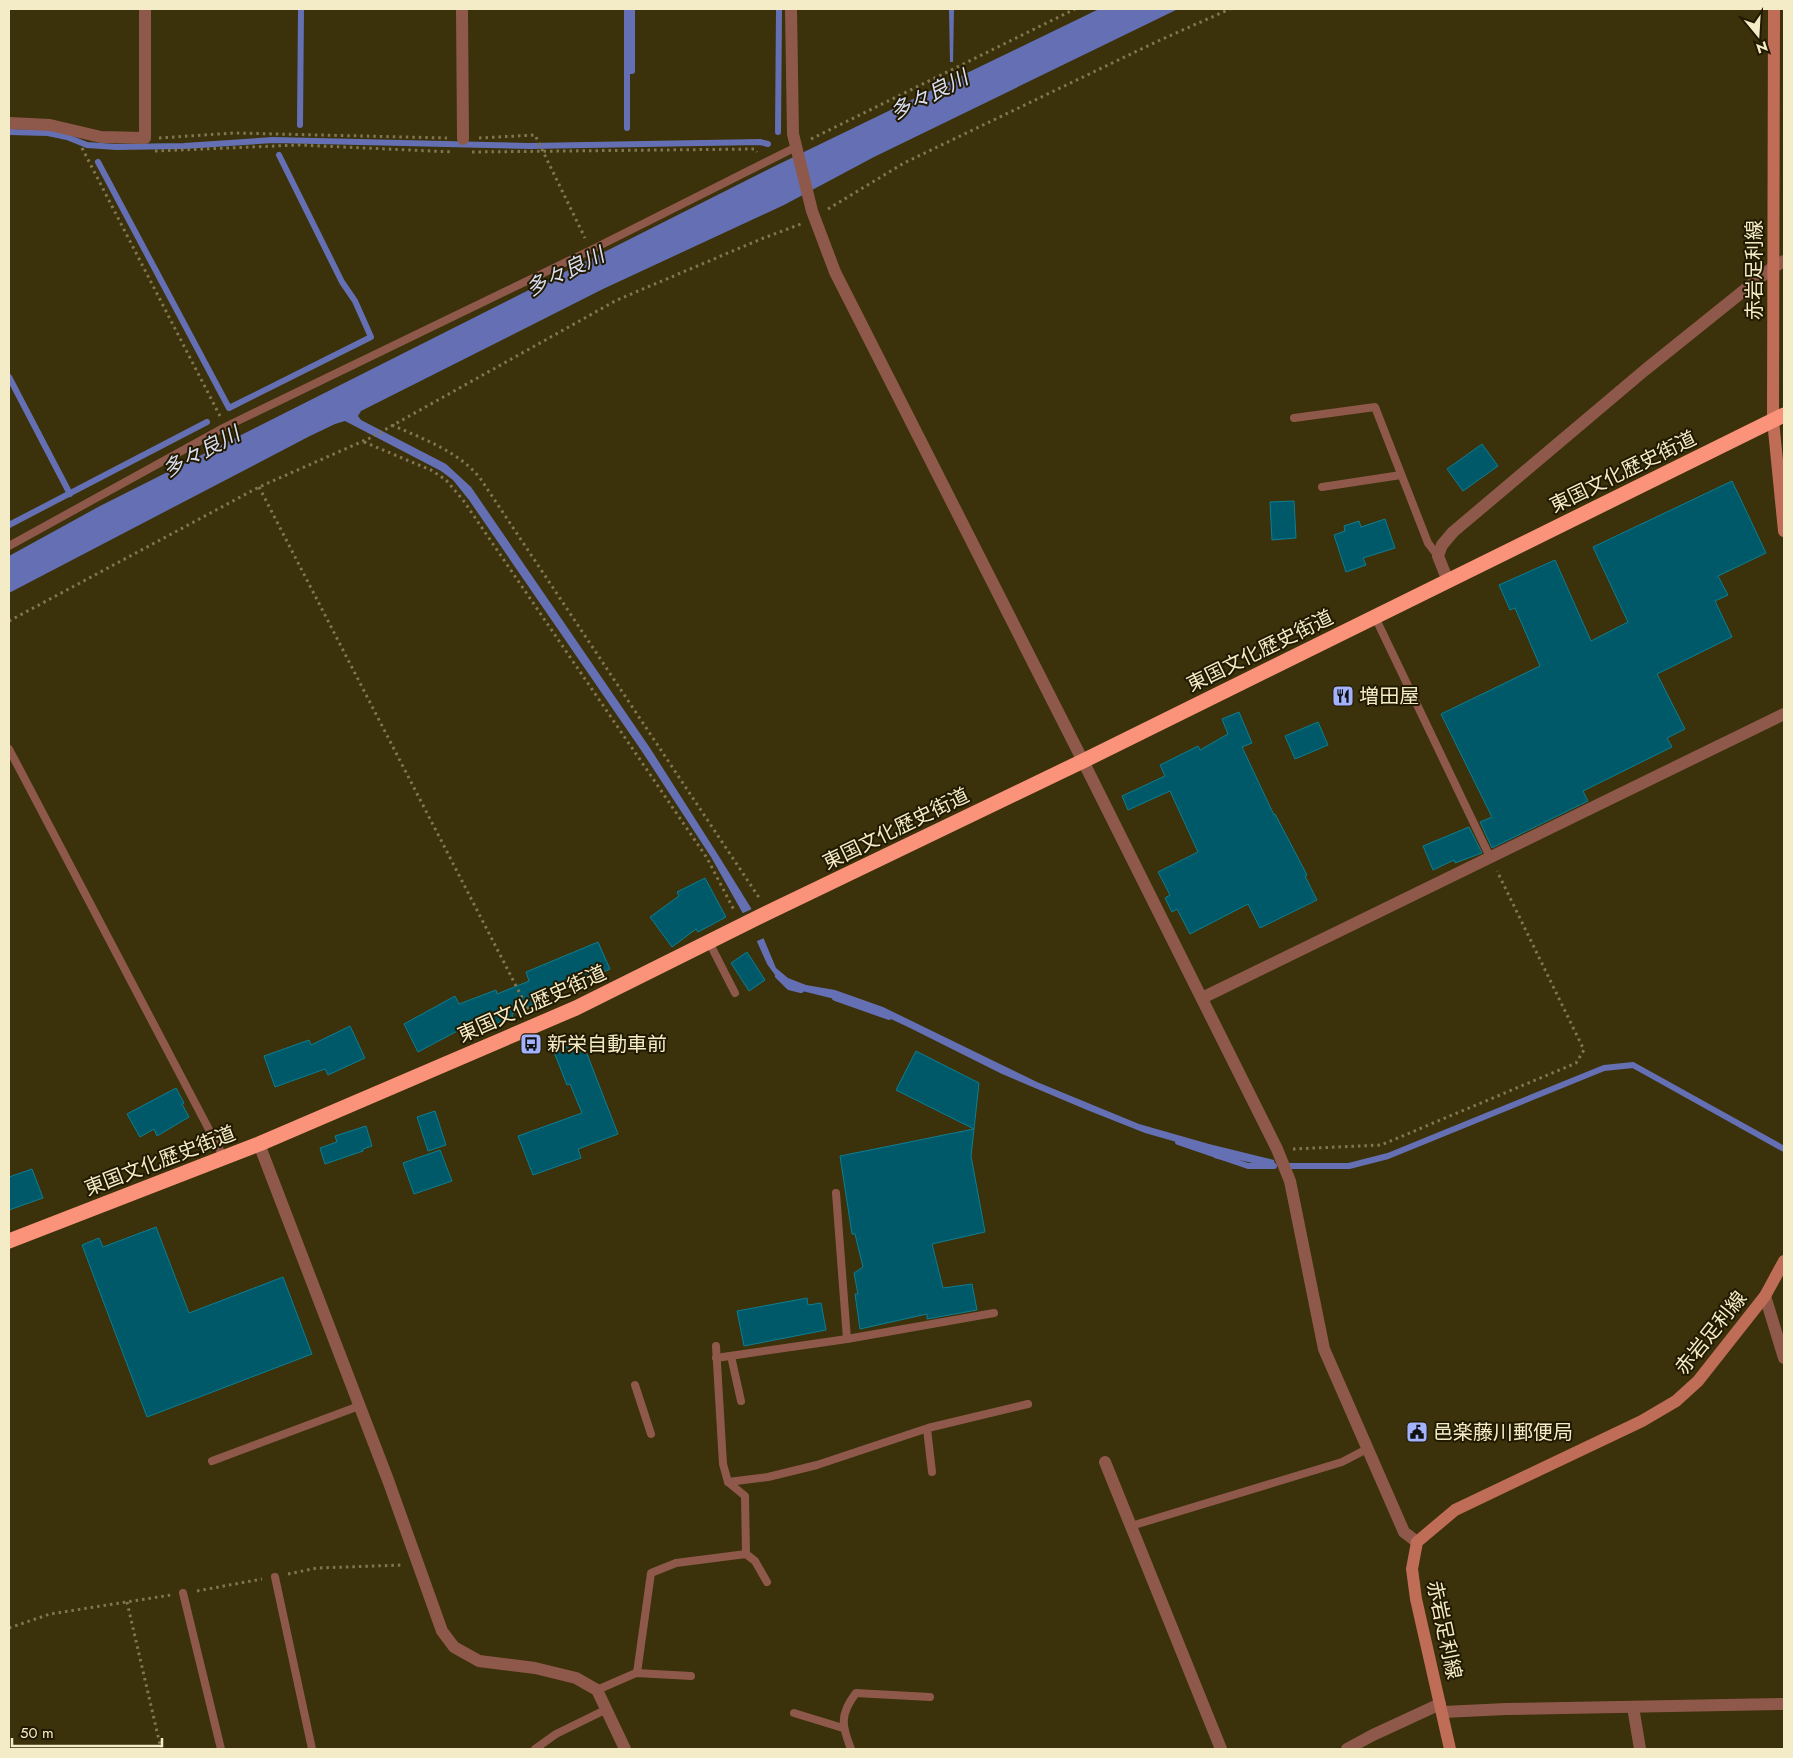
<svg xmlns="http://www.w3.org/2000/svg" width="1793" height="1758" font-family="Jost,'Noto Sans JP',sans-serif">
<rect width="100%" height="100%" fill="#3b310a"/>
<!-- water -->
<g fill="#6470b3">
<path d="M949 9H954L953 62H950Z"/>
<path d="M1099 9H1178L874 157 784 205 603 289 361 411 358 416 361 420 446 464 471 487 650 748 720 858 751 908 776 968 788 978 806 985 835 990 883 1007 1037 1082 1139 1124 1209 1144 1274 1160 1276 1168 1239 1160 1238 1164 1214 1158 1215 1153 1145 1133 1087 1110 1002 1074 910 1028 863 1006 798 990 789 986 775 975 767 964 750 926 711 857 641 750 469 500 453 480 441 471 345 421 335 424 308 437 9 593V556L100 506 775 166Z"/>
</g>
<!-- pier -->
<path fill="#3b310a" d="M754 908 766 937 755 942 741 914Z"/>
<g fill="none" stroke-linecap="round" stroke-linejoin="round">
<!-- stream -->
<g stroke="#6470b3" stroke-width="6">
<path d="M627 9V128"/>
<path d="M627 71H632V9"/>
<path d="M300 125 301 9"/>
<path d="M9 132 48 133 67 137 87 145 116 147 184 146 273 140 529 146 760 142 768 144"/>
<path d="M778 132 779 9"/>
<path d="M98 162 229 408 371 337 355 301 342 282 279 155"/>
<path d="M9 377 70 494"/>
<path d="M9 525 207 422"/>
<path d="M778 976 789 987 801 990"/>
<path d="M835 998 889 1017"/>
<path d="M1178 1142 1248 1166H1274"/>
<path d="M1284 1166H1349L1388 1156 1604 1068 1633 1065 1784 1149"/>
</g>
</g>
<!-- building -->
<g fill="#005969" stroke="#0b7f94">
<path d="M1482 444 1498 466 1463 491 1447 469Z"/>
<path d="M1732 481 1766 553 1718 576 1728 595 1715 601 1732 637 1657 674 1685 729 1667 738 1672 747 1583 791 1588 801 1492 848 1480 822 1492 817 1441 714 1540 666 1515 608 1510 610 1499 585 1555 560 1591 641 1628 622 1593 547Z"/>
<path d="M1294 501 1296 538 1272 540 1270 502Z"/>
<path d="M1385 519 1395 548 1363 558 1366 565 1346 572 1334 535 1345 531 1344 526 1359 521 1361 527Z"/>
<path d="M1239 712 1252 743 1242 747 1274 815 1275 814 1307 875 1305 876 1317 900 1260 928 1248 904 1190 934 1177 909 1172 912 1165 898 1170 895 1158 872 1198 852 1170 791 1128 810 1122 796 1165 776 1160 765 1198 746 1200 750 1228 734 1222 719Z"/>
<path d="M1318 722 1328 745 1295 759 1285 736Z"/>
<path d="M1469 827 1482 853 1455 863 1454 860 1433 870 1423 846Z"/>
<path d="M705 878 726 917 698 932 696 929 672 947 650 917 679 896 677 892Z"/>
<path d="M598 942 610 969 520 1010 512 1014 513 1017 481 1029 478 1020 418 1052 404 1024 455 996 459 1004 496 990 497 994 529 981 526 972Z"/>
<path d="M747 952 765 980 749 991 731 963Z"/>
<path d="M350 1026 365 1058 328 1075 325 1069 275 1087 264 1056 309 1040 311 1045Z"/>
<path d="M582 1041 618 1134 578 1149 581 1158 533 1175 518 1136 582 1113 570 1084 567 1085 554 1052Z"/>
<path d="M916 1051 979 1083 974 1129 896 1090Z"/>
<path d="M176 1088 184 1103 182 1104 189 1117 157 1136 154 1129 140 1137 127 1114Z"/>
<path d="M435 1111 446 1145 428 1151 417 1117Z"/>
<path d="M366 1126 372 1146 363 1149V1151L325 1164 320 1148 337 1142 335 1136Z"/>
<path d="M974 1129 971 1156 985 1232 932 1244 943 1288 972 1284 977 1310 927 1319V1314L860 1329 855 1294H858L854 1273 863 1267 855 1234H852L840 1156Z"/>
<path d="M440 1150 452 1181 414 1194 403 1163Z"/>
<path d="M32 1169 43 1198 9 1210V1177Z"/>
<path d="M156 1227 189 1313 283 1277 312 1354 147 1417 82 1245 99 1238 103 1247Z"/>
<path d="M807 1298 808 1305 821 1303 826 1330 744 1346 737 1311Z"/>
</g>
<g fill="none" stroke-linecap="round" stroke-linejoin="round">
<!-- path -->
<g stroke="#807650" stroke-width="3" stroke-dasharray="2.5 4" stroke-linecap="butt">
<path d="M159 138 234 133 447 138"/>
<path d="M479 138 535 135 585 238"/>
<path d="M811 139 1075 9"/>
<path d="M82 148 220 416"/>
<path d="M155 151 299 145 453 152"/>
<path d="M472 152 755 149 757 152"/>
<path d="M828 209 904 163 1158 41 1230 9"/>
<path d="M392 425C423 439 458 451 480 478L760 899"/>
<path d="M364 442 431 470 446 480 463 500 707 858 735 912"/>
<path d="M259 487 529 1011"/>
<path d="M9 621 259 487 370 438 617 300 761 239 801 224"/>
<path d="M1293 1149 1381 1145 1576 1063 1584 1050 1497 871"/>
<path d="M288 1574 317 1568 403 1565"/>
<path d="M197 1591 262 1579"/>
<path d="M127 1602 161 1749"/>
<path d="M9 1628 50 1614 171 1595"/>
</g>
<!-- lane -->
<g stroke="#8e594b" stroke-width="8">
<path d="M1294 418 1375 407 1428 543 1438 556"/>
<path d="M1322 487 1401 475"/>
<path d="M9 546 225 427 591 250 796 147"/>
<path d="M1375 617 1490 857"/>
<path d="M9 749 224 1158"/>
<path d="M709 942 735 993"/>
<path d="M836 1193 847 1339"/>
<path d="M731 1356 741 1401"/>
<path d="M716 1358 847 1339 994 1313"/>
<path d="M635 1385 651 1434"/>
<path d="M927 1429 932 1472"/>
<path d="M212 1461 359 1406"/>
<path d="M728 1482 768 1477 817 1465 928 1428 1028 1404"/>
<path d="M1131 1526 1342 1462 1367 1449"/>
<path d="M746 1554 755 1561 767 1582"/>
<path d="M275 1577 312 1749"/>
<path d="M183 1593 221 1749"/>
<path d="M637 1673 651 1573 676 1563 746 1554 745 1496 728 1482 723 1464 716 1346"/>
<path d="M597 1690 636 1673 691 1676"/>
<path d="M794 1713 843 1728"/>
<path d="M535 1749 556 1734 607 1709"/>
<path d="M851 1749C842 1726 839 1715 856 1693L930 1697"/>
</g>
<!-- street -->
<g stroke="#8e594b" stroke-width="12">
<path d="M462 9 463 139"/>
<path d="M791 9 793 134 812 211 835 272 1083 761 1277 1149 1290 1181 1324 1349 1404 1532 1417 1542"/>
<path d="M9 123 50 125 101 137 145 138V9"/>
<path d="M1448 581 1438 556 1442 545 1453 532 1645 370 1772 268 1784 261"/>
<path d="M1202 998 1784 714"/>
<path d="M259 1144 388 1480 442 1631 454 1647 479 1661 535 1668 576 1678 597 1690 625 1749"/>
<path d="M1765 1296 1784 1358"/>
<path d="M1105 1462 1221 1749"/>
<path d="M1633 1707 1640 1749"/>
<path d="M1443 1712 1506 1709 1784 1704"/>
<path d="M1347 1749 1373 1735 1440 1704"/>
</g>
<!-- secondary -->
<g stroke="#c06d58" stroke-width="12">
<path d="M1774 9 1773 420 1784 531"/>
<path d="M1450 1749 1416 1599 1412 1569 1417 1542 1455 1510 1642 1421 1676 1401 1698 1381 1765 1296 1784 1261"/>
</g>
<!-- highway -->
<path stroke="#fa9379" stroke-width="15" d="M9 1241 259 1144 576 1008 769 912 1083 761 1784 415"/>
</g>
<!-- icons -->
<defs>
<g id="restaurant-square" transform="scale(1.125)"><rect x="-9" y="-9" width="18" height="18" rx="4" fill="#a3b2fd" stroke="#211900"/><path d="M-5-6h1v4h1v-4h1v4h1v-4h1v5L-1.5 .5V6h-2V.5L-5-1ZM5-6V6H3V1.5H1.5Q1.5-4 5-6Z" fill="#111"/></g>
<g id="bus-square" transform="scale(1.125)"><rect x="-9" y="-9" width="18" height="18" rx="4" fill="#a3b2fd" stroke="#211900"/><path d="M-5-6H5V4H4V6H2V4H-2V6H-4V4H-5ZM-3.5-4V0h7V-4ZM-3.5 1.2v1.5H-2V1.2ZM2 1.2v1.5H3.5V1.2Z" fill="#111"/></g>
<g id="civic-square" transform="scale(1.125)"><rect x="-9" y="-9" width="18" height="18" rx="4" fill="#a3b2fd" stroke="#211900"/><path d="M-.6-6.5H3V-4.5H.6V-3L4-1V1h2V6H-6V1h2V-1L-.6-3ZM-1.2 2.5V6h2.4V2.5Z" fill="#111"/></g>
</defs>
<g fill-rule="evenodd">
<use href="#restaurant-square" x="1343" y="696"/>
<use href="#bus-square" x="531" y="1044"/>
<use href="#civic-square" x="1417" y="1432"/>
</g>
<g text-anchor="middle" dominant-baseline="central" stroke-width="4" stroke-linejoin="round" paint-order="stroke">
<!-- street labels -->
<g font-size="20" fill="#f4ebc7" stroke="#211900">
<text transform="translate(1754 270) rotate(-90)">赤岩足利線</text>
<text transform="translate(1623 472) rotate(-26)">東国文化歴史街道</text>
<text transform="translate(1260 651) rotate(-26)">東国文化歴史街道</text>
<text transform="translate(896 829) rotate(-26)">東国文化歴史街道</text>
<text transform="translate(532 1004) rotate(-24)">東国文化歴史街道</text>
<text transform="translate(160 1161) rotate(-21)">東国文化歴史街道</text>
<text transform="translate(1711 1333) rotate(-51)">赤岩足利線</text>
<text transform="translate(1444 1630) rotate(78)">赤岩足利線</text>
</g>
<!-- poi labels -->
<g font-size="20" fill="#f4ebc7" stroke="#211900" text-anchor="start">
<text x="1359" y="696">増田屋</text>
<text x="547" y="1044">新栄自動車前</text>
<text x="1433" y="1432">邑楽藤川郵便局</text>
</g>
<!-- water labels -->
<g font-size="21" font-style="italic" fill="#d8ddf0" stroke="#211900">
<text transform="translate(929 95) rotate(-27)">多々良川</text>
<text transform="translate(565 272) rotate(-26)">多々良川</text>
<text transform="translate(201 452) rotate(-28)">多々良川</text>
</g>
</g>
<!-- border -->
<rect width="1793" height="1758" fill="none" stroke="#f4ebc7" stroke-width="20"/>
<!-- north arrow -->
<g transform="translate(1758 35) rotate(162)" stroke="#211900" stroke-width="4" paint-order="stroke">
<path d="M0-4L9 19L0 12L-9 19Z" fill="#f4ebc7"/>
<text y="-8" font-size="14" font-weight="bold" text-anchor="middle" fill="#f4ebc7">N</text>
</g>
<!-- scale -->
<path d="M12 1738v8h150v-8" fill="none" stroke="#f4ebc7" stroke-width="2.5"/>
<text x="20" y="1738" font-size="15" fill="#f4ebc7" stroke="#211900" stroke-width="4" paint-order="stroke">50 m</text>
</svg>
